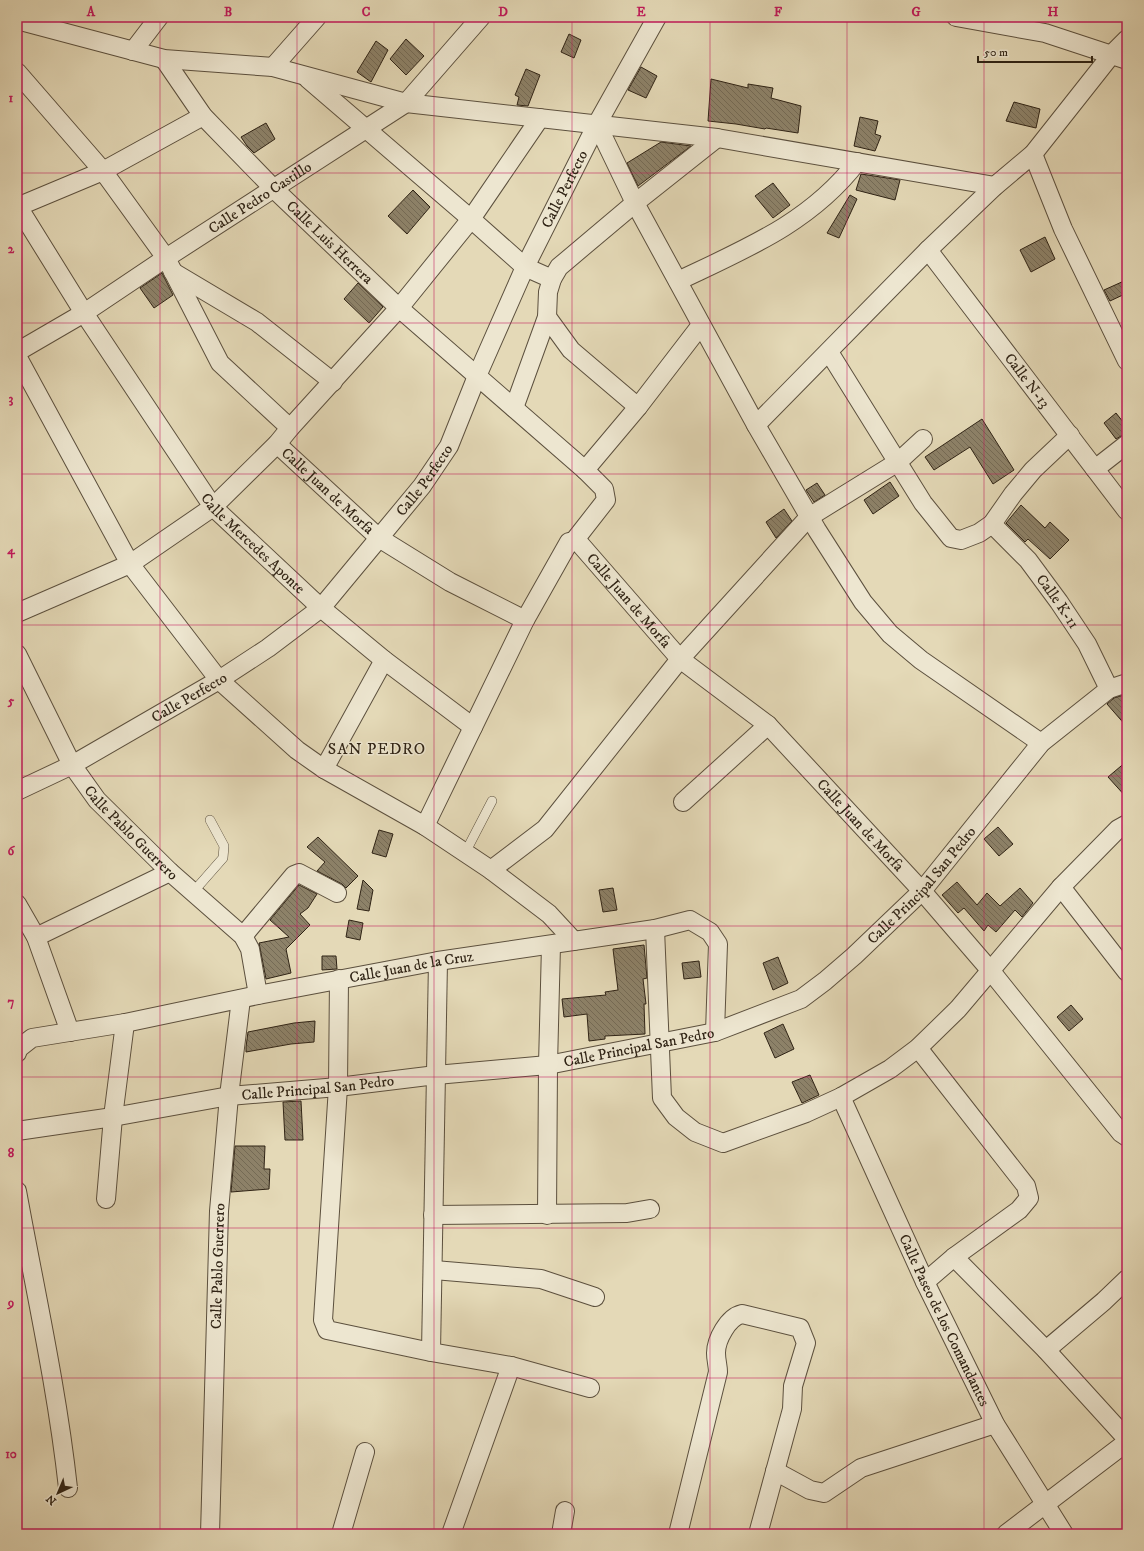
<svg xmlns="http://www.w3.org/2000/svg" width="1144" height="1551" font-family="'IM FELL DW Pica',serif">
<defs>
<pattern id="building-back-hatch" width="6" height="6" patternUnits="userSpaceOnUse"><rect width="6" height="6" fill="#8d8269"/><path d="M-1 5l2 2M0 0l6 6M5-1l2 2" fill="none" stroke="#746a55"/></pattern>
</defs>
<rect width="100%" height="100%" fill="#e4d9b7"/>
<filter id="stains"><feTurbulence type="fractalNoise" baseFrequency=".005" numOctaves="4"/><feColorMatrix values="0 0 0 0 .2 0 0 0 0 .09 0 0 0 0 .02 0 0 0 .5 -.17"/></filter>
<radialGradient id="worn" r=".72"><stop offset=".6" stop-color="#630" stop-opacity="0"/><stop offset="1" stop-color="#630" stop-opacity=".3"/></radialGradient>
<!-- building -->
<g fill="url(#building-back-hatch)" stroke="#2f2315">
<path d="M569 34 581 40 574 58 561 52Z"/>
<path d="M406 39 424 56 406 75 390 59Z"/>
<path d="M376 41 388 50 371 82 357 72Z"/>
<path d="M641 67 657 76 646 98 628 90Z"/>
<path d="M526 69 540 75 528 106 517 105 519 97 515 95Z"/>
<path d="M711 79 748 88V84L773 88 771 98 801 106 798 133 766 128 765 129 736 124 708 121Z"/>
<path d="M1014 102 1040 109 1036 128 1006 121Z"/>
<path d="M860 117 878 121 875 134 881 136 875 151 854 146Z"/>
<path d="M266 123 275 139 254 153 247 146 241 137Z"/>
<path d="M661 142 691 146 638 186 627 163Z"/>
<path d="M861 174 900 180 895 200 856 190Z"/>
<path d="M773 183 790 205 773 218 755 196Z"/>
<path d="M413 190 430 207 407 234 388 216Z"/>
<path d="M850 195 857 199 839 238 827 233Z"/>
<path d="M1045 237 1055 259 1031 272 1020 250Z"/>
<path d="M162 273 173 295 154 308 140 288Z"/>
<path d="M1124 281 1127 288V293L1110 301 1104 290Z"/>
<path d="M358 283 383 307 369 323 344 299Z"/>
<path d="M1116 413 1127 427V434L1121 436 1116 439 1104 423Z"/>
<path d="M982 419 1014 470 993 484 970 447 934 470 925 457Z"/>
<path d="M890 482 899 496 873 514 864 500Z"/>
<path d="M817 483 825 495 814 502 806 490Z"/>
<path d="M1021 505 1045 528 1050 522 1069 540 1050 559 1028 539 1025 542 1006 523Z"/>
<path d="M784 509 792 521 776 538 766 522Z"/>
<path d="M1127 694V727L1107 704 1114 698Z"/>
<path d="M1127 761V798L1108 777Z"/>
<path d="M998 827 1013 844 999 856 984 839Z"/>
<path d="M379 830 393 834 386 857 372 853Z"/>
<path d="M318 837 358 876 346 888 342 884 317 871 325 862 307 847Z"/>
<path d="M363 880 373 890 369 911 357 909Z"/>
<path d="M957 882 977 905 987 893 1000 906 1020 888 1033 903 1022 917 1015 910 996 932 988 925 984 931 964 908 958 913 942 895Z"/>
<path d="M299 885 317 894 308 908 300 914 310 925 286 949 291 973 266 979 259 943 289 937 270 920Z"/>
<path d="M613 888 617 910 603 912 599 890Z"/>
<path d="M349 920 363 923 360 940 346 937Z"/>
<path d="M644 945 647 978 643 979 646 1004H644L645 1034 605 1036V1039L589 1041 587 1014 564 1017 562 999 606 995 605 992 618 990 613 949Z"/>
<path d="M322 956H336L337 969 322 970Z"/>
<path d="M778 957 788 983 773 990 763 963Z"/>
<path d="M699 961 701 977 684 979 682 963Z"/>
<path d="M1071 1005 1083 1019 1069 1031 1057 1017Z"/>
<path d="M315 1021 314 1042 291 1044 246 1052V1047L248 1032 294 1023Z"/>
<path d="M783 1024 794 1049 775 1058 764 1033Z"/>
<path d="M810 1075 819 1095 802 1103 792 1082Z"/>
<path d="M301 1101 303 1140H285L283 1102Z"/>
<path d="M235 1146H265L264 1169H270L269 1189 231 1192Z"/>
</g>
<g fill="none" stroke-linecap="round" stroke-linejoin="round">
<!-- lane casing -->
<g stroke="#5c503e" stroke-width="10">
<g id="lane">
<path d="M465 853 492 801"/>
<path d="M194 891 223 858 224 846 210 820"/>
</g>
</g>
<!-- street casing -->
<g stroke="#5c503e" stroke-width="20">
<g id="street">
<path d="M956 17 1045 33 1127 60"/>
<path d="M17 20 164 59 273 67 406 103 717 138 995 186"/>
<path d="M133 51 159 17"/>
<path id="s1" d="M164 59 203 116 273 188 399 308 585 470 604 489 606 500 574 541"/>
<path d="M273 67 317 17"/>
<path d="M17 72 103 171 166 258 220 363 290 428"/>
<path d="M308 79 471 219 525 267 552 279"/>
<path d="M597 124 635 203 756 425 817 530 863 602 890 634 921 660 1041 743"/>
<path d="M1033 154 1063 229 1127 361"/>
<path id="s2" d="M17 205 84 313 213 507 321 608 384 660 473 727"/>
<path d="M17 207 103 171 203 116"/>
<path id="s3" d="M928 250 1127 511"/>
<path d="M173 272 257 322 333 382"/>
<path d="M678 281C745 249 810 223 857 162"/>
<path d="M547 317 571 350 638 407 701 325"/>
<path id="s4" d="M17 352 84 313 166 258 406 103 481 17"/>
<path d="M829 352 923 503 951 538 961 540 979 533 992 524 1013 494 1033 470 1070 435"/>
<path d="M17 356 130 564 219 680 297 750 324 769 425 826 491 870 549 914 574 941"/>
<path d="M514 408 547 317 548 292 552 279 559 267 635 203 717 138"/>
<path d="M756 425 928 250 995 186 1033 154 1112 54 1127 39"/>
<path id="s5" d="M277 444 379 538 450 582 525 620"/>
<path d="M1095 469 1127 444"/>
<path d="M585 470 638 407"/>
<path id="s6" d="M992 524 1028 560 1059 602 1087 644 1109 689"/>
<path d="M17 613 130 564 213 507 277 444 290 428 399 308 471 219 540 118"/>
<path id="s7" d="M17 654 72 765 97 800 170 872 243 936 250 949 258 995"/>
<path d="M324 769 384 660"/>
<path id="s8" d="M17 791 72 765 219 680 268 648 321 608 379 538 422 486 449 446 477 376 525 267 597 124 657 17"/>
<path d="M683 802 768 725"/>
<path id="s9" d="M425 826 525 620 569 542 574 541 580 544 680 659 768 725 922 891 990 970 1121 1133 1127 1137"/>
<path d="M491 870 545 829 680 659 809 517 898 462 923 439"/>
<path d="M1061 887 1127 972"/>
<path d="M17 904 36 937 70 1032"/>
<path d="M655 929 662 1098 676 1117 695 1132 723 1143 806 1113 841 1097 890 1069 918 1048 958 1009 1061 887 1118 829 1127 824"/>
<path d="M243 936 294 875 299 873 337 893"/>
<path d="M36 937 170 872"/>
<path d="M339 979 338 1087 323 1320 327 1330 431 1352 511 1366 590 1388"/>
<path d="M918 1048 1026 1186 1029 1198 1019 1210 954 1257 925 1282"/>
<path id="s10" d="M17 1053 18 1049 32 1038 125 1023 258 995 438 961 655 929 690 920 710 932 718 944 715 1032"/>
<path id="s11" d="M841 1097 925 1282 995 1424 1064 1534"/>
<path id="s12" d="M17 1131 113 1117 229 1096 338 1087 436 1075 548 1065 715 1032 801 999 825 981 854 956 922 891 1041 743 1109 689 1127 683"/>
<path d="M17 1191C35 1290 57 1388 68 1488"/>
<path d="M106 1199 113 1117 125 1023"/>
<path d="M433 1215 627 1213 650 1209"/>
<path d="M547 1215 548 1065 551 945"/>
<path d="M954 1257 1046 1350 1127 1439"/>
<path d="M434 1270 541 1279 595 1297"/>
<path d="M1046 1350 1104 1301 1127 1279"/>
<path d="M431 1352 438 961"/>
<path d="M775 1471 810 1490 824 1493 861 1468 995 1424"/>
<path id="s13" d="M210 1534 219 1211 229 1096 241 999"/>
<path d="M341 1534 365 1452"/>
<path d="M451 1534 511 1366"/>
<path d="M561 1534 565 1511"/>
<path d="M678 1534 718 1372C718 1366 716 1360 716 1353 716 1340 728 1317 742 1314L800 1328 806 1343 793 1386 792 1409 758 1534"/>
<path d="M1006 1534 1127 1442"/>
</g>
</g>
<!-- lane -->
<use href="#lane" stroke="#ede6d0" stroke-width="9"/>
<!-- street -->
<use href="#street" stroke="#ede6d0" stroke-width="18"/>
</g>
<!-- grid -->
<path fill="none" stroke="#c2185b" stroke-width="1" stroke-opacity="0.55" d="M160 17V1534M297 17V1534M434 17V1534M572 17V1534M710 17V1534M847 17V1534M984 17V1534M17 173H1127M17 323H1127M17 474H1127M17 625H1127M17 776H1127M17 926H1127M17 1077H1127M17 1228H1127M17 1378H1127"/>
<g text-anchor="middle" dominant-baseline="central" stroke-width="3" stroke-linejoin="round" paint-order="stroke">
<!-- street labels -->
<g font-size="15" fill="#2f2315" stroke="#ede6d0">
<text stroke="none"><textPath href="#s8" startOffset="844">Calle Perfecto</textPath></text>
<text stroke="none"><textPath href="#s4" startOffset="288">Calle Pedro Castillo</textPath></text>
<text stroke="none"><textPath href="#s1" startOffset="248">Calle Luis Herrera</textPath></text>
<text stroke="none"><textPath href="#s3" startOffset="164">Calle N-13</textPath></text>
<text stroke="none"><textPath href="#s8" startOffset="520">Calle Perfecto</textPath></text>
<text stroke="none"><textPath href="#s5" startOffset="69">Calle Juan de Morfa</textPath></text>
<text stroke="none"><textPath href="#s2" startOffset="414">Calle Mercedes Aponte</textPath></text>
<text stroke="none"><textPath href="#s9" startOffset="405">Calle Juan de Morfa</textPath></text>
<text stroke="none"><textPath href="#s6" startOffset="102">Calle K-11</textPath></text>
<text stroke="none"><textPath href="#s8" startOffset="196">Calle Perfecto</textPath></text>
<text stroke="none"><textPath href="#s9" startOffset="729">Calle Juan de Morfa</textPath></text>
<text stroke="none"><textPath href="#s7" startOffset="214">Calle Pablo Guerrero</textPath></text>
<text stroke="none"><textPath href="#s12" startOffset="964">Calle Principal San Pedro</textPath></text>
<text stroke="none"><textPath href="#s10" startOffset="408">Calle Juan de la Cruz</textPath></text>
<text stroke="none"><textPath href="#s12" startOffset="628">Calle Principal San Pedro</textPath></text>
<text stroke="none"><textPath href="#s12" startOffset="304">Calle Principal San Pedro</textPath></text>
<text stroke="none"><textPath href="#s13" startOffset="268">Calle Pablo Guerrero</textPath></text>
<text stroke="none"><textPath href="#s11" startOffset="246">Calle Paseo de los Comandantes</textPath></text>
</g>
<!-- neighbourhood labels -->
<g font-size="16" letter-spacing="1" fill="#2f2315" stroke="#ede6d0">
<text x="377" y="749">SAN PEDRO</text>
</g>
</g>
<!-- margin -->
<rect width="1144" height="1551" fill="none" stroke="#e4d9b7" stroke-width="44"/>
<!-- north arrow -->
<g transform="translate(58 1493) rotate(224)" stroke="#ede6d0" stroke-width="3" paint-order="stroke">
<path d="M0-3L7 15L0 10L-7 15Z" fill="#2f2315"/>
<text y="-6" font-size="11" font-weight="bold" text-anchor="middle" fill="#2f2315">N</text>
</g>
<!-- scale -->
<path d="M978 56v6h114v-6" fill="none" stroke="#2f2315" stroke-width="2"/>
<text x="984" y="56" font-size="12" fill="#2f2315" stroke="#ede6d0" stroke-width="3" paint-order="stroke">50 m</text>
<rect x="22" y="22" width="1100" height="1507" fill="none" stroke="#c2185b" stroke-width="1.5"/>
<g font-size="13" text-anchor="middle" font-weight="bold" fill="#c2185b">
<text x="91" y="16">A</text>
<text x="228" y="16">B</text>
<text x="366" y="16">C</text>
<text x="503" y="16">D</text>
<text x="641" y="16">E</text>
<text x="778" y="16">F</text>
<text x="916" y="16">G</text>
<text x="1053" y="16">H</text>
<text x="11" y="102">1</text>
<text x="11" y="253">2</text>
<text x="11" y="403">3</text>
<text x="11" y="554">4</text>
<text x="11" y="705">5</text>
<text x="11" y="855">6</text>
<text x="11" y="1006">7</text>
<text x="11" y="1157">8</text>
<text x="11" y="1307">9</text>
<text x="11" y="1458">10</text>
</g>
<rect width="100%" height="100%" filter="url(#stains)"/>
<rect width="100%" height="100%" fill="url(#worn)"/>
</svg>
